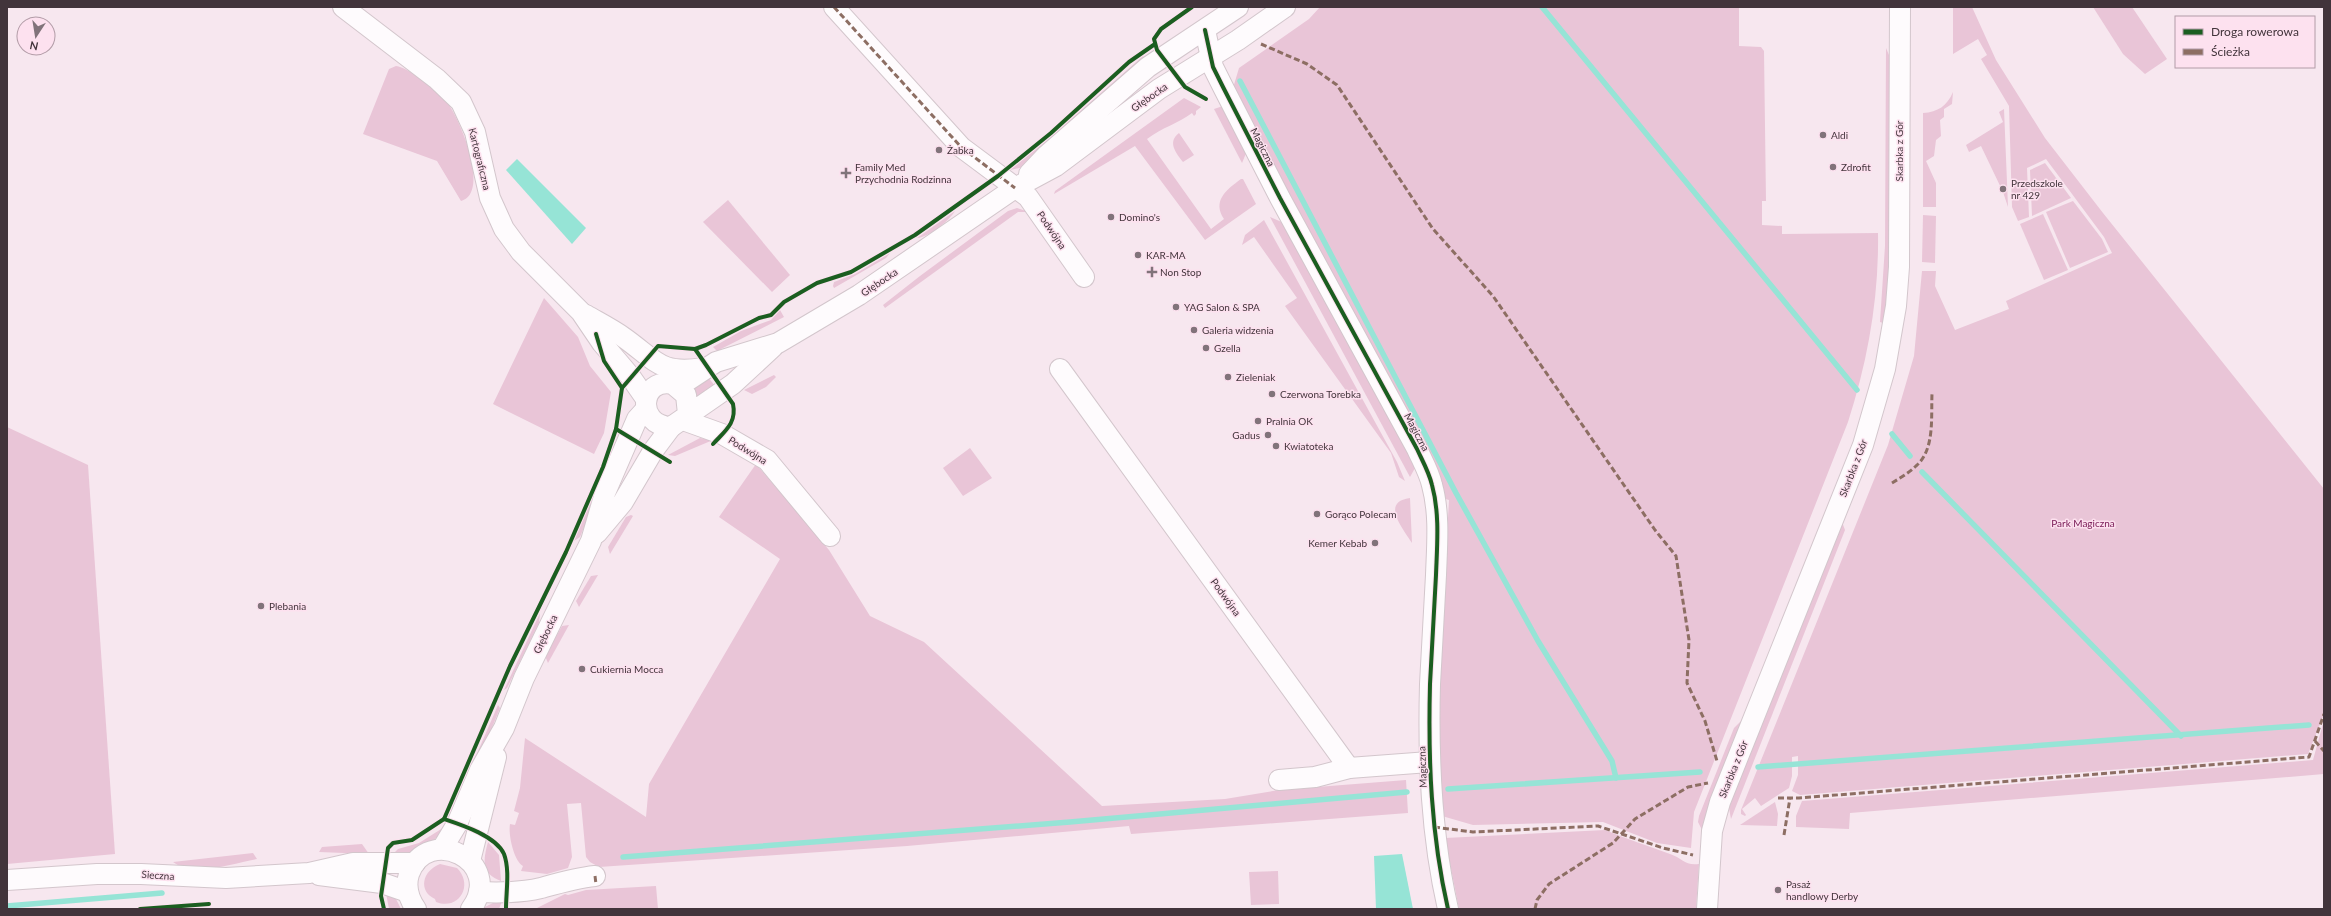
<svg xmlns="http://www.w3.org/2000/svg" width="2331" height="916" font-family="Lato,sans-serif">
<rect width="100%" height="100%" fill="#f7e7ef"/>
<!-- green -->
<g fill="#e9c5d7">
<path d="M1320 7H1739V46L1761 47 1764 51 1766 201H1762V225L1782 226V234L1878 233C1879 298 1868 360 1848 422L1694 812 1691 848 1657 843 1603 822 1473 825 1442 816 1437 714 1449 500 1442 498 1233 88 1239 68 1309 19Z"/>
<path d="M1953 7H1972L1996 60 2045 138 2103 213 2324 489V714L2308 754 1800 795 1792 791 1798 775V756L1792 757V776L1789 788 1761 806 1755 798 1742 809 1746 815 1745 816 1741 814V810L1888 445 1914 356 1922 271H1936L1935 286 1955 330 2009 309 2006 301 2112 253 2104 237 2046 159 2027 168 2029 217 2018 221 2012 207 2009 106 1981 59 1987 55 1978 39 1953 54Z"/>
<path d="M2093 7H2132L2167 59 2145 74 2123 54Z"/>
<path d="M1886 48 1889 55H1892V236L1886 324 1880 322 1885 246Z"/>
<path d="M1143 56 1146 60 1024 167 1010 170 1046 141Z"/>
<path d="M396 66C409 68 435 88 444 98 458 113 492 193 461 201L437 161 363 134 389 69Z"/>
<path d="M1953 92 1952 104 1944 109V117L1940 120 1941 136 1936 140 1934 156 1926 161 1936 183V207H1923V113C1938 112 1947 106 1953 92Z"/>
<path d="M1184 98 1201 107 1196 111V114L1194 116 1192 113C1179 123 1161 128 1147 139L1211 229 1224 219C1212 201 1226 190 1241 179H1243L1256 204 1205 240 1135 146 1054 194 1055 191Z"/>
<path d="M1223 106 1247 151 1242 163 1214 109Z"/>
<path d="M2004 109 2008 207 2003 192 1981 146 1969 152 1966 145 2003 122 1999 112Z"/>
<path d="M1179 133 1194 155 1183 162C1176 153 1167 142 1179 133Z"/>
<path d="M2045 163 2071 198 2032 216 2030 170Z"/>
<path d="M728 200 790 275 772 292 703 222Z"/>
<path d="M2073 201 2102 239 2108 252 2070 268 2046 212Z"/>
<path d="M1017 208 1029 212H1018L885 308 883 305 920 276 1008 211Z"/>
<path d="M955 211C949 221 929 237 917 238Z"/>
<path d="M2043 214 2068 270 2044 280 2020 224Z"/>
<path d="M1923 215 1936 216 1935 263 1922 262Z"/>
<path d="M1270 217 1284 223 1409 452 1415 468 1410 477Z"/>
<path d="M1264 220 1397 462 1405 481 1399 477 1391 453 1285 306 1297 298 1254 237 1242 245 1245 235Z"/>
<path d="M890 253 886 258 834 288 833 286 834 282 855 274Z"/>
<path d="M544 298 578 337 590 366 611 392 604 433 594 454 493 404Z"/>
<path d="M780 310 784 317 717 351 713 347 741 331 771 320Z"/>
<path d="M774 375 776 377 766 387 752 394 744 390Z"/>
<path d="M708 377 715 386 696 398 691 385Z"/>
<path d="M7 427 88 465 115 854 7 864Z"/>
<path d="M700 438 713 440 675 456 668 455Z"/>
<path d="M970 448 992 478 963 496 943 468Z"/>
<path d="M611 449 615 451 580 537 574 541Z"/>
<path d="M756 464 829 550 870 616 924 642 1102 806 1225 799 1279 790 1406 780 1408 813 1131 834 1129 826 907 846 599 867 590 862 586 857 581 803 567 804 572 857 568 868 547 874 521 871 523 866C514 861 508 835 510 824L515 825 519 813 514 811 520 788 525 738 646 817 649 784 780 559 719 517Z"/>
<path d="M1410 498 1412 543C1405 531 1379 502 1410 498Z"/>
<path d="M631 515 633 516 610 554 608 547 626 517Z"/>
<path d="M1842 522 1845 530 1731 819 1729 808 1749 755Z"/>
<path d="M598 575 579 607 576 601 591 576Z"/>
<path d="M540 613 539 623 507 688 504 690Z"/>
<path d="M569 625 548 663 545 656 562 626Z"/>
<path d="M498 705 500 708 480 757 475 758Z"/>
<path d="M1743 719 1714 790 1702 830 1698 822 1699 816 1734 728Z"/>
<path d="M2324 720V774L1850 813 1849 829 1796 827V816L1802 801 2313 760Z"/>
<path d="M1775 802 1778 814 1777 826 1740 825Z"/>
<path d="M446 826C435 844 414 854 392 855L398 849 419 843Z"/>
<path d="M1605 830C1627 839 1649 846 1670 854 1682 858 1685 866 1699 864L1696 909H1459L1445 838Z"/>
<path d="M488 842 499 855 501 881C481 874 483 860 488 842Z"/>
<path d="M362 844 369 854 319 852 322 847Z"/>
<path d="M253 853 257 859C233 863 194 878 173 862Z"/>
<path d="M440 864 457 868C474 885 459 911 436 902L435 899C418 891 422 871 440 864Z"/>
<path d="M1278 871 1279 904 1251 905 1249 872Z"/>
<path d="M656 886 658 909H535L565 894 568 895 586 890Z"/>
<path d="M386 893 394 895 401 909H389Z"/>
<path d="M502 901 499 909H481L493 903Z"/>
</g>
<!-- water -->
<g fill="#96e4d6">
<path d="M517 159 586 228 572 244 506 170Z"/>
<path d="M1402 854 1413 909H1376L1374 856Z"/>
</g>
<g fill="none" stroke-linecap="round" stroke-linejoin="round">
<!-- stream -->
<g stroke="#96e4d6" stroke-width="5.5">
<path d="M1542 7 1857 390"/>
<path d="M1240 81 1456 493 1538 641 1612 761 1616 778"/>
<path d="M1892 434 1910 456"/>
<path d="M1922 472 2181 736"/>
<path d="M1758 767 2309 725"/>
<path d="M1448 789 1700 772"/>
<path d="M623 857 1070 822 1407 792"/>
<path d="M7 906 162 893"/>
</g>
<!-- minor casing -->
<g stroke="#d3c6cc" stroke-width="22">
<g id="minor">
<path d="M343 7 437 79 461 102 475 132 490 198 504 229 521 252 581 312 602 343 630 376 646 399"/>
<path d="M834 7 961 147 1028 197 1084 277"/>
<path d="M1205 30 1213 67 1223 87 1280 198 1417 449C1422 460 1429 472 1432 485 1440 514 1437 546 1436 575 1434 611 1432 648 1430 684 1428 760 1431 835 1448 909"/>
<path d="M1029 174 1047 155 1148 67 1238 7"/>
<path d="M586 315C598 322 612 329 623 337 656 360 659 375 703 368"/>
<path d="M1060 369 1349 768"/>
<path d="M678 387 716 362 778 343 859 295 1015 188 1056 166 1159 89 1238 40 1285 7"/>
<path d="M688 414 686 395 673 384C640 377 635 425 671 427L733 384 773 347"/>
<path d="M683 420 722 434 767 460 830 536"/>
<path d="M597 533 623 502 653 451 671 427"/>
<path d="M1279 780 1315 777 1349 768 1429 762"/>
<path d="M442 849 457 824 480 770 504 728 524 678 591 541 605 493 637 419 646 409"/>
<path d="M470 861 496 757"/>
<path d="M319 875 382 883 408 892"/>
<path d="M7 880 97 874H141L226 878 309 873 353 863H415"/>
<path d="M479 892C500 893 520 893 541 888 559 883 576 878 595 876"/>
<path d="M416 909C409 899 405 887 409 874 427 823 506 861 471 909"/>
<path d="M1707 909 1712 831 1720 802 1863 445 1885 369 1896 306 1899 267 1900 7"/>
</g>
</g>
<!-- minor -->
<use href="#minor" stroke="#fefbfd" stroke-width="20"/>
<!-- quiet -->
<g stroke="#8d6e63" stroke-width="3" stroke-dasharray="6 3" stroke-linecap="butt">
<path d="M834 7 961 147 1015 188"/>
<path d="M1261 44 1307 64 1337 85 1433 229 1493 296 1655 530 1676 556 1689 640 1687 683 1705 721 1717 761"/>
<path d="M1892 483C1900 478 1909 473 1916 466 1935 450 1931 417 1932 394"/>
<path d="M2315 741 2324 751"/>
<path d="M1778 798H1799L2309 757 2324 714"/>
<path d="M1434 827 1473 832 1598 826 1663 848 1693 855"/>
<path d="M1784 835 1790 798"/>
<path d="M595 876 596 884"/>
<path d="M1535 909 1537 900 1549 884 1613 843 1635 819 1688 787 1708 783"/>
</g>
<!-- cycleway casing -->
<g stroke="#fde1ef" stroke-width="6">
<g id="cycleway">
<path d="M1192 7 1161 29 1154 39 1157 50 1185 87 1206 99"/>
<path d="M1205 30 1213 67 1223 87 1280 198 1417 449C1422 460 1429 472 1432 485 1440 514 1437 546 1436 575 1434 611 1432 648 1430 684 1428 760 1431 835 1448 909"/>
<path d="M596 334 604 361 622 388"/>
<path d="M695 349 733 404C737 423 725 431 713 444"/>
<path d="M616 429 670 462"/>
<path d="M444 819C462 825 496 836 504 854 510 870 506 892 506 909"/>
<path d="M140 909 209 904"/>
<path d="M384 909 381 896 388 848 393 843 412 840 444 819 510 666 566 552 603 467 616 429 622 388 658 346 695 349 706 345 759 318 771 315 784 302 817 283 851 272 915 235 998 176 1051 133 1129 62 1155 44"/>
</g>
</g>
<!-- cycleway -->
<use href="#cycleway" stroke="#1b5e20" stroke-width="4"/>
</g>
<!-- markers -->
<g fill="#81737a" stroke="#fde1ef" stroke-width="1.5">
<circle cx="1823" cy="135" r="4"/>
<circle cx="939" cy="150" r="4"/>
<circle cx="1833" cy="167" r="4"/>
<path d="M844 167h4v4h4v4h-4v4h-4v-4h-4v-4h4z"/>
<circle cx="2003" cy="189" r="4"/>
<circle cx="1111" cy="217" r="4"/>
<circle cx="1138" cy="255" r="4"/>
<path d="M1150 266h4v4h4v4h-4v4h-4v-4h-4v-4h4z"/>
<circle cx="1176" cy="307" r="4"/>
<circle cx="1194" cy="330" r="4"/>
<circle cx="1206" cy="348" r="4"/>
<circle cx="1228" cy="377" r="4"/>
<circle cx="1272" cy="394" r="4"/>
<circle cx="1258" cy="421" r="4"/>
<circle cx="1268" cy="435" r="4"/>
<circle cx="1276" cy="446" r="4"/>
<circle cx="1317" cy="514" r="4"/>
<circle cx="1375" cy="543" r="4"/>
<circle cx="261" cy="606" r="4"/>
<circle cx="582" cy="669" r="4"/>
<circle cx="1778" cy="890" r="4"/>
</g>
<g text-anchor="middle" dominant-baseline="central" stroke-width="3" stroke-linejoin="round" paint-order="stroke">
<!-- street labels -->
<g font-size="10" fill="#42343b" stroke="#fde1ef">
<text transform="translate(1149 97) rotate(-35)">Głębocka</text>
<text transform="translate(1263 147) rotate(63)">Magiczna</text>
<text transform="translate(1899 151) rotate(-90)">Skarbka z Gór</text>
<text transform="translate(480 159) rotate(76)">Kartograficzna</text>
<text transform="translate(1052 230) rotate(56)">Podwójna</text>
<text transform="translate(879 282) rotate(-34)">Głębocka</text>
<text transform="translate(1417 432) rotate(62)">Magiczna</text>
<text transform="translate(748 450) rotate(32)">Podwójna</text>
<text transform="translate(1853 468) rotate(-69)">Skarbka z Gór</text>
<text transform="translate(1226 597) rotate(54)">Podwójna</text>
<text transform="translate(545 634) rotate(-64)">Głębocka</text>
<text transform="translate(1422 767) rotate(-92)">Magiczna</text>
<text transform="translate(1733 769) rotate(-68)">Skarbka z Gór</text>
<text transform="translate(158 875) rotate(4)">Sieczna</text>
</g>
<!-- poi labels -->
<g font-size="10" fill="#42343b" stroke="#fde1ef" text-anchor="start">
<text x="1831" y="135">Aldi</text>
<text x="947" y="150">Żabka</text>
<text x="855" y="167">Family Med<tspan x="855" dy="12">Przychodnia Rodzinna</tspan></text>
<text x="1841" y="167">Zdrofit</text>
<text x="2011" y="183">Przedszkole<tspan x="2011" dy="12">nr 429</tspan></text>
<text x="1119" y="217">Domino's</text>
<text x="1146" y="255">KAR-MA</text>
<text x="1160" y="272">Non Stop</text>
<text x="1184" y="307">YAG Salon &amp; SPA</text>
<text x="1202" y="330">Galeria widzenia</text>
<text x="1214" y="348">Gzella</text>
<text x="1236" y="377">Zieleniak</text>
<text x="1280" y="394">Czerwona Torebka</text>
<text x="1266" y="421">Pralnia OK</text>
<text x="1260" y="435" text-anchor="end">Gadus</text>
<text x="1284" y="446">Kwiatoteka</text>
<text x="1325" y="514">Gorąco Polecam</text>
<text x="1367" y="543" text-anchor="end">Kemer Kebab</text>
<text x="269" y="606">Plebania</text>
<text x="590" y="669">Cukiernia Mocca</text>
<text x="1786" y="884">Pasaż<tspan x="1786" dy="12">handlowy Derby</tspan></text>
</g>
<!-- park labels -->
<g font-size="10" fill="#771854" stroke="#fde1ef">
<text x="2083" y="523">Park Magiczna</text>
</g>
</g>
<!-- border -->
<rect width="2331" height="916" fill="none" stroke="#42343b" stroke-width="16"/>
<!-- legend -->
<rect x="2175" y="16" width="140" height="52" fill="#fde1ef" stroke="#b29ca7"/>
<rect x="2183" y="29" width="20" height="6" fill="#1b5e20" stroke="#b29ca7"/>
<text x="2211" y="36" font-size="12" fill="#42343b">Droga rowerowa</text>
<rect x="2183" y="49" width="20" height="6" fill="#8d6e63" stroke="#b29ca7"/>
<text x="2211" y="56" font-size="12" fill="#42343b">Ścieżka</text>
<!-- north arrow -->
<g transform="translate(36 36) rotate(192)"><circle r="19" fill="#fde1ef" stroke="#b29ca7"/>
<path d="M0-3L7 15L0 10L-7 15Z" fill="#81737a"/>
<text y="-6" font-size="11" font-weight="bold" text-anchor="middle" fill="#42343b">N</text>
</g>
</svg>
